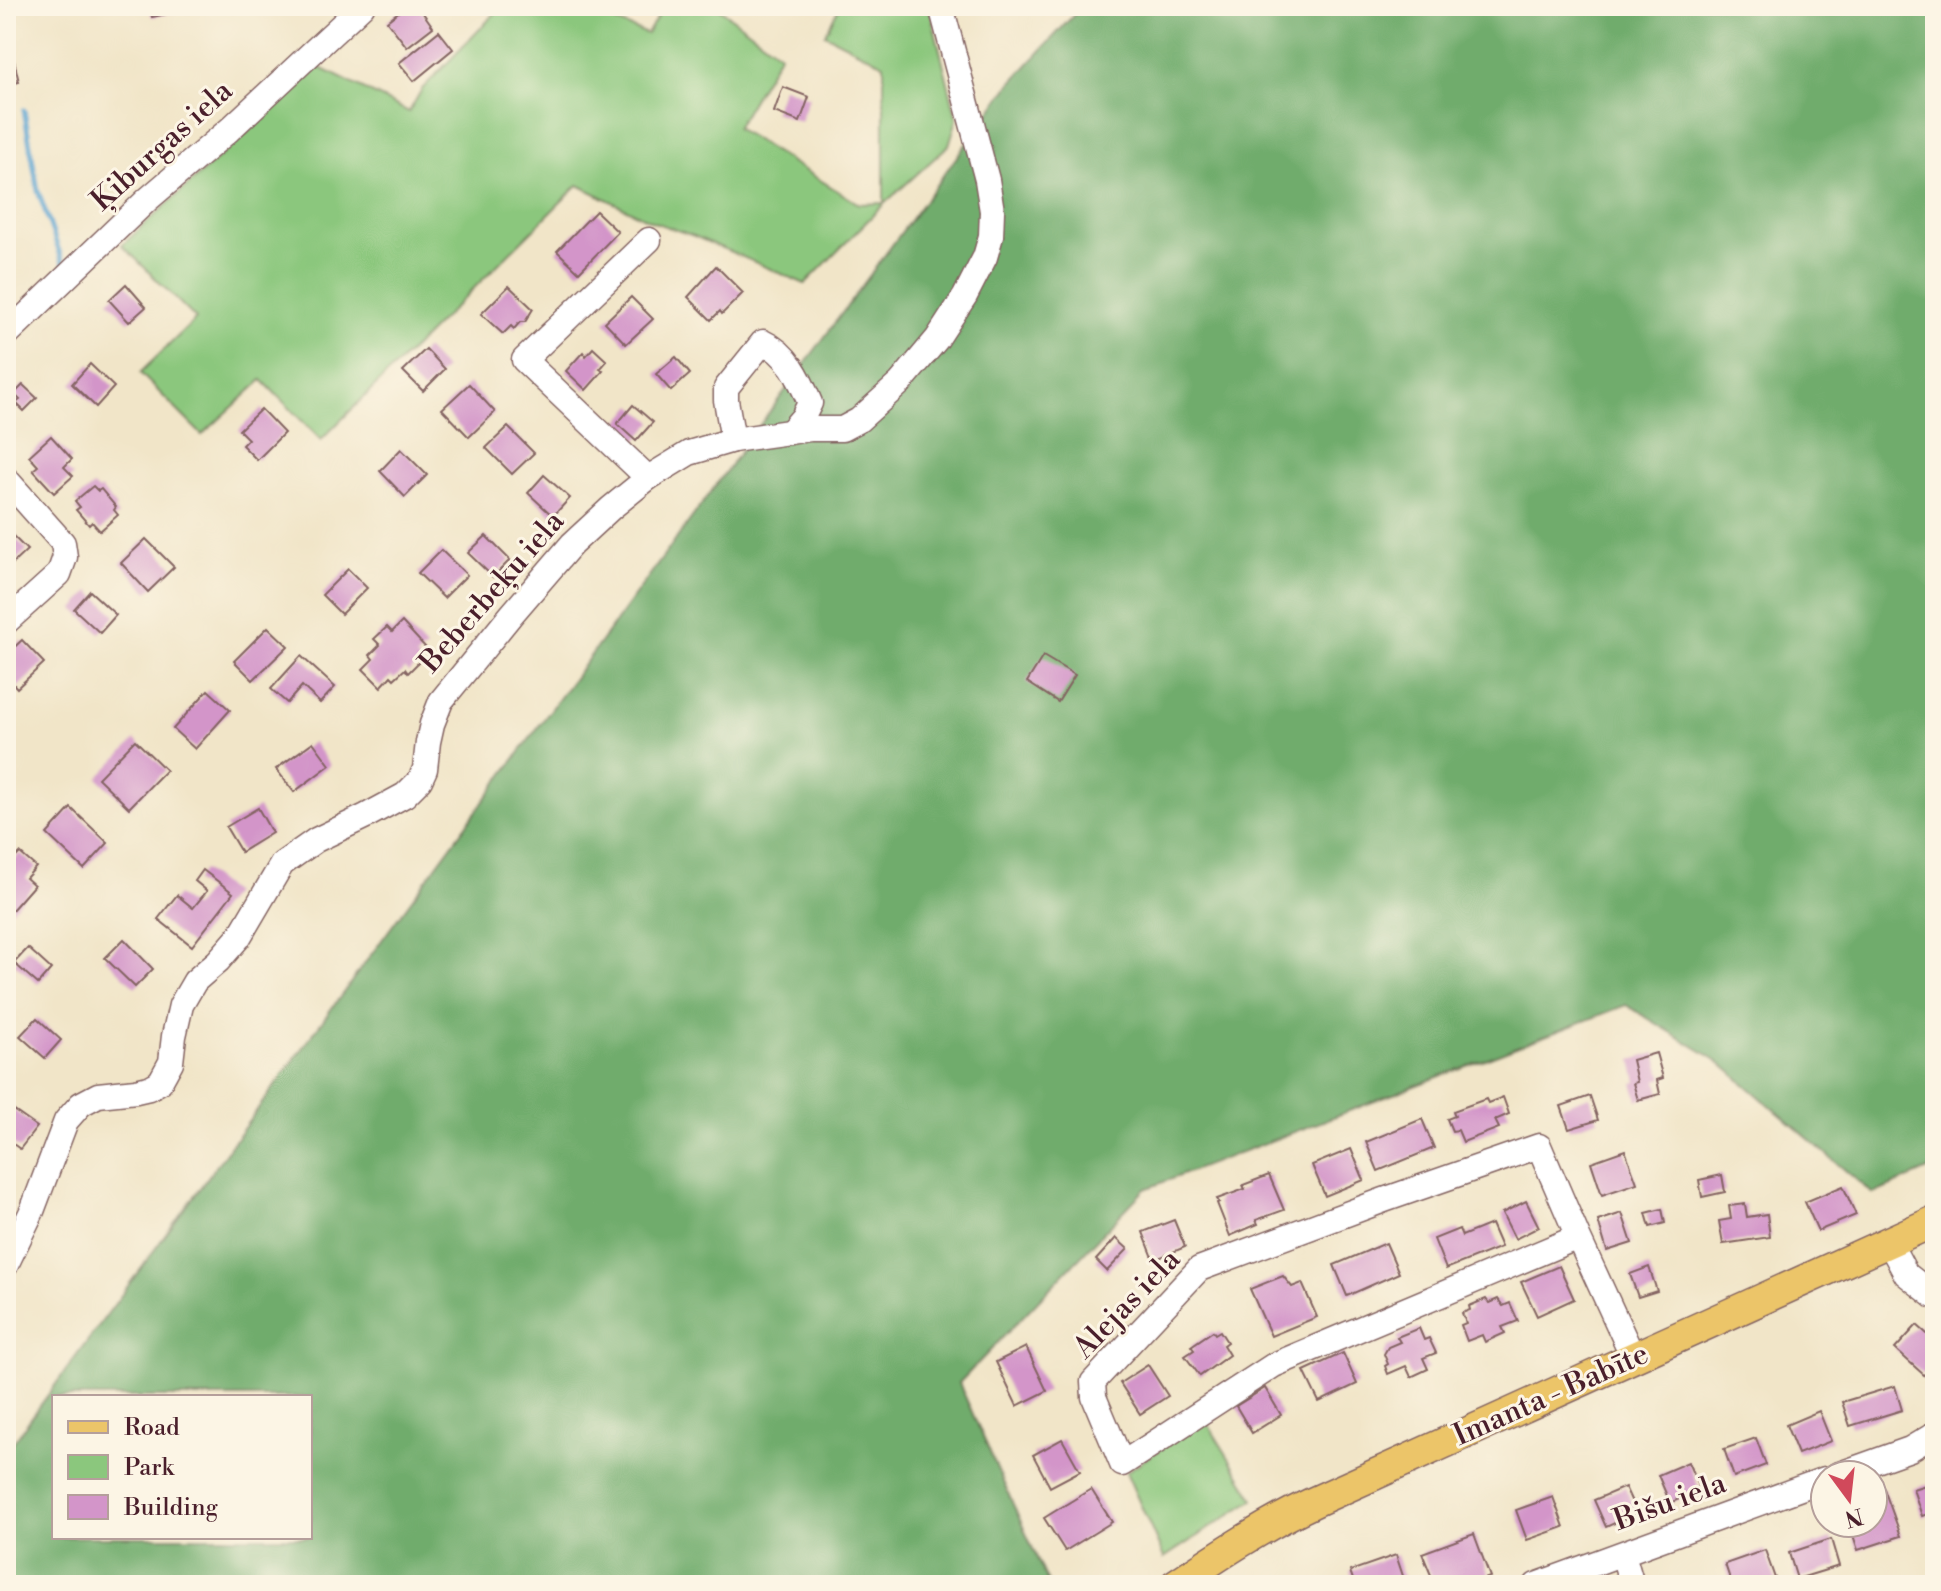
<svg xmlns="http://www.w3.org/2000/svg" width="1941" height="1591" font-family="'Libre Bodoni',serif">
<rect width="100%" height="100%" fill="#fcf5e5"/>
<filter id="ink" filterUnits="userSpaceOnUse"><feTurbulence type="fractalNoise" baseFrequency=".0125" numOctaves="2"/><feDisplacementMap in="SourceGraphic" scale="16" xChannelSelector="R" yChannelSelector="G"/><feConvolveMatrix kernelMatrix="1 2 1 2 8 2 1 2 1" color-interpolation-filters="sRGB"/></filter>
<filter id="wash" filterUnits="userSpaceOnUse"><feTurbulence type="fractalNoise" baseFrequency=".006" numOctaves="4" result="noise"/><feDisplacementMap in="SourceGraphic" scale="32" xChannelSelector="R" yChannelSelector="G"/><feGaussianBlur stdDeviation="1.8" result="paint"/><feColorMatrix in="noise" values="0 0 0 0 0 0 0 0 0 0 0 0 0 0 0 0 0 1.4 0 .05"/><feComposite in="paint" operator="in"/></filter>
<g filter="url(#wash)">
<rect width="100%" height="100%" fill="#f1e5c8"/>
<!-- green -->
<g fill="#8bc77d" stroke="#6a7354" stroke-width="2">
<path d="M502 6H577L647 34 664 6H716L780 54 736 128 859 204 884 203V64L825 34 840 6H929L957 119 949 145 884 204 805 284 694 236 651 221 578 185 321 440 262 380 202 435 140 373 196 319 122 245 319 67 409 112 422 89Z"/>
<path d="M1205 1419 1254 1499 1164 1558 1126 1472Z"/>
</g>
<!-- forest -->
<path fill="#70ac6c" stroke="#5d664c" stroke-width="2" fill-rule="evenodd" d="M1082 6H1935V1167L1873 1194 1718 1061 1626 1005 1145 1189 959 1383 1049 1585H6V1452L1011 83ZM54 1397H310V1537H54Z"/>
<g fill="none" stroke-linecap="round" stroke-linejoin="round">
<!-- stream -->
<path stroke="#59a3d0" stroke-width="5" d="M24 110 38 191 65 268"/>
</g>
<g id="blocks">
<!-- building -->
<g fill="#d395c9">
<path d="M149 6H175L176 12 152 17Z"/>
<path d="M406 6H418L433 27 407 47 387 21Z"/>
<path d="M7 30 19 82 6 85V31Z"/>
<path d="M439 31 453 49 414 81 399 63Z"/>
<path d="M783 87 809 97 800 122 774 112Z"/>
<path d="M596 211 618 232 579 272 557 251Z"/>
<path d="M716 266 743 293 722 314 720 311 711 320 688 297Z"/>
<path d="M126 284 146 307 129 322 109 300Z"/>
<path d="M509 286 533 309 525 322H520L514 329 511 326 503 334 481 314Z"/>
<path d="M631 297 653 319 626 344 605 322Z"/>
<path d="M593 348 607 361 600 369 603 371 586 390 566 371 583 352 586 356Z"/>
<path d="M426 349 445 369 423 391 403 371Z"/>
<path d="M676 357 690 374 671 391 656 374Z"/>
<path d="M90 364 114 387 96 407 72 384Z"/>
<path d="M469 384 495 412 469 437 442 409Z"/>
<path d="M23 385 37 398 24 411 16 403 20 400 14 394Z"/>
<path d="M633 405 653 422 636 441 617 424Z"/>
<path d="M261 409 284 433 257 460 242 445 248 439 239 430Z"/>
<path d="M508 427 534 453 512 474 486 448Z"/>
<path d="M51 436 72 459 64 467 73 476 54 493 33 470 38 466 29 456Z"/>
<path d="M401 449 427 475 405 497 380 471Z"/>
<path d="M544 475 570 498 553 516 528 493Z"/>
<path d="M93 486 98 491 101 489 116 507 114 510 118 515 100 531 92 522 89 525 76 510 80 507 75 501Z"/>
<path d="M10 533 27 550 6 570V537Z"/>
<path d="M486 536 510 560 493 577 468 553Z"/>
<path d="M146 539 174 567 148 592 121 563Z"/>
<path d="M441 550 467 575 444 598 418 573Z"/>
<path d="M348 569 367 588 341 614 322 595Z"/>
<path d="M90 591 116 615 100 633 74 609Z"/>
<path d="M402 622 426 648 416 657 420 661 408 673 405 669 394 679 391 676 381 687 363 669 373 659 370 655 380 645 374 639 387 627 392 632Z"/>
<path d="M268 627 288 646 253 680 234 661Z"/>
<path d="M22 640 44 663 17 688 6 676V655Z"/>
<path d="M301 656 335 687 320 703 302 686 287 703 271 689Z"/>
<path d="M1043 656 1075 675 1058 702 1027 682Z"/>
<path d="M208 690 230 710 195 749 173 729Z"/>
<path d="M135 740 166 770 129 808 98 778Z"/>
<path d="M313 742 330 765 294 792 276 769Z"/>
<path d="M71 808 108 843 84 869 47 834Z"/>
<path d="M258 808 272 833 241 852 226 827Z"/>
<path d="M20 853 36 867 26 878 34 885 12 910 6 905V858L11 862Z"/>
<path d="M203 870 233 893 192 946 158 919 177 895 193 908 207 891 195 881Z"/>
<path d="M124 939 153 969 135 987 105 958Z"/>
<path d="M28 948 51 969 38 984 14 963Z"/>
<path d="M37 1018 61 1040 45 1058 20 1036Z"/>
<path d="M1656 1053 1663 1078 1657 1080 1660 1094 1638 1100 1633 1083 1637 1082 1632 1060Z"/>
<path d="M1590 1096 1598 1120 1569 1129 1561 1106Z"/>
<path d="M1503 1097 1509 1114 1495 1120 1499 1128 1463 1142 1458 1130 1452 1131 1447 1119 1455 1116 1453 1111 1486 1099 1488 1103Z"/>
<path d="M13 1110 37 1127 20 1149 6 1139V1119Z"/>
<path d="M1422 1119 1434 1148 1378 1171 1366 1142Z"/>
<path d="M1351 1149 1364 1180 1325 1196 1312 1165Z"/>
<path d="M1625 1150 1637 1183 1602 1195 1591 1162Z"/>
<path d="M1269 1175 1284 1210 1256 1220 1258 1224 1230 1236 1217 1203 1219 1202 1217 1199 1245 1189 1243 1185Z"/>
<path d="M1722 1175 1725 1192 1702 1197 1699 1180Z"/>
<path d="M1843 1186 1856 1215 1818 1231 1805 1202Z"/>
<path d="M1526 1201 1539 1227 1515 1239 1502 1213Z"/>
<path d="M1745 1204 1747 1217 1767 1214 1770 1237 1723 1244 1719 1221 1731 1219 1729 1206Z"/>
<path d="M1662 1209 1665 1223 1650 1227 1646 1213Z"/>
<path d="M1622 1213 1632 1243 1607 1251 1598 1221Z"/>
<path d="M1174 1220 1185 1247 1154 1260 1143 1232Z"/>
<path d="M1491 1224 1501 1247 1446 1269 1434 1239 1459 1229 1462 1236Z"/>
<path d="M1116 1238 1128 1249 1107 1271 1096 1260Z"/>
<path d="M1386 1243 1399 1273 1347 1296 1334 1265Z"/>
<path d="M1559 1266 1574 1299 1537 1316 1521 1282Z"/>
<path d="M1649 1267 1657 1291 1638 1297 1630 1274Z"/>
<path d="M1283 1276 1292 1287 1302 1283 1317 1317 1271 1336 1250 1289Z"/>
<path d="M1486 1299 1489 1303 1498 1299 1503 1306 1510 1303 1518 1321 1502 1327 1505 1333 1485 1342 1482 1335 1467 1341 1461 1325 1466 1323 1462 1313 1470 1310 1469 1306Z"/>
<path d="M1917 1325 1935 1341V1385L1895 1349Z"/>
<path d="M1419 1328 1424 1340 1429 1338 1436 1353 1423 1358 1428 1369 1411 1377 1406 1366 1388 1374 1385 1366 1388 1364 1384 1354 1388 1347 1400 1342 1397 1337Z"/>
<path d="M1213 1331 1215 1334 1220 1331 1227 1342 1223 1345 1229 1355 1200 1376 1185 1356 1194 1350 1191 1346Z"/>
<path d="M1026 1347 1047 1391 1017 1406 996 1362Z"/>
<path d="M1343 1353 1357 1384 1319 1402 1304 1371Z"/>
<path d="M1148 1365 1168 1396 1140 1414 1120 1383Z"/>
<path d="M1895 1386 1902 1410 1850 1426 1842 1402Z"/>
<path d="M1265 1388 1281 1415 1252 1433 1236 1406Z"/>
<path d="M1819 1411 1831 1441 1798 1454 1786 1425Z"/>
<path d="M1756 1438 1766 1465 1734 1477 1724 1449Z"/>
<path d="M1062 1439 1080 1471 1050 1487 1033 1455Z"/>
<path d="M1688 1462 1700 1490 1670 1503 1658 1475Z"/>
<path d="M1935 1482V1512L1922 1516 1913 1489Z"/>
<path d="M1625 1487 1637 1513 1606 1527 1594 1500Z"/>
<path d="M1091 1489 1112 1522 1065 1551 1044 1518Z"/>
<path d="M1884 1489 1901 1536 1858 1550 1849 1523H1873V1492Z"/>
<path d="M1553 1497 1564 1527 1527 1540 1516 1510Z"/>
<path d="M1474 1534 1490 1577 1468 1585H1435L1422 1553Z"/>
<path d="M1831 1539 1839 1566 1797 1579 1789 1553Z"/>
<path d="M1765 1550 1777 1584 1732 1585 1725 1564Z"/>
<path d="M1396 1555 1406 1585H1355L1350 1571Z"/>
</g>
</g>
</g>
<g filter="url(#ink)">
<use href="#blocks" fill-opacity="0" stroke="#846462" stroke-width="2"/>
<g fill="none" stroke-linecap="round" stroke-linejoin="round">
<!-- minor casing -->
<g stroke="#846462" stroke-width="27">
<g id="minor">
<path d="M6 335 147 200 229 130 362 6"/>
<path d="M733 440 726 400V388L763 342C788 353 800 379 810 403L803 417 790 432"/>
<path d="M648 478 524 360 649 240"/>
<path d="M6 479 63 543 65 557 59 574 6 622"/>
<path d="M1578 1237 1274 1365 1122 1464 1094 1397 1093 1382 1199 1269 1384 1200 1539 1146 1578 1237 1633 1357"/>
<path d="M1889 1242 1906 1274 1935 1297"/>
<path d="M6 1265 32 1211 66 1121 81 1104 98 1095 136 1091 149 1088 160 1082 171 1062 174 1036 181 1005 195 981 218 961 239 937 282 864 316 840 366 816 405 795 420 780 425 769 428 742 432 724 441 701 511 615 572 544 611 508 648 478 689 453 733 440 810 429H842L859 420 900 383 937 339 965 296 985 257 991 236 992 211 987 180 941 6"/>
<path d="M1837 1475 1910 1449 1935 1434"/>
<path d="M1623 1554 1632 1585"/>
<path d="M1536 1585 1825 1479"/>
</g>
</g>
<!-- major casing -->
<g stroke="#846462" stroke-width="33">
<path id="major" d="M1175 1585C1221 1554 1265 1525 1314 1502L1935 1221"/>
</g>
<!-- minor -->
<use href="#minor" stroke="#fff" stroke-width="24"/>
<!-- major -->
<use href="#major" stroke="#ecc569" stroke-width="30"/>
</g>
</g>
<g text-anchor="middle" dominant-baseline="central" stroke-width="6" stroke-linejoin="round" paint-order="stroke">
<!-- street labels -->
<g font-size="30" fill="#4a1f2b" stroke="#fcf5e5">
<text transform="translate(162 146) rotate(-42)">Ķiburgas iela</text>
<text transform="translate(492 592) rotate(-49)">Beberbeķu iela</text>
<text transform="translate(1127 1304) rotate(-46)">Alejas iela</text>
<text transform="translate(1551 1395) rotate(-24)">Imanta - Babīte</text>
<text transform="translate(1670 1502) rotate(-20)">Bišu iela</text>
</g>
</g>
<!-- margin -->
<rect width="1941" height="1591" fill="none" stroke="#fcf5e5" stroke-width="32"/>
<!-- legend -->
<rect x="52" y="1395" width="260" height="144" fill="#fcf5e5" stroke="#b59f9b" stroke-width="2"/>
<rect x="68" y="1421" width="40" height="12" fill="#ecc569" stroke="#b59f9b" stroke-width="2"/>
<text x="124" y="1435" font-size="24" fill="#4a1f2b">Road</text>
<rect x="68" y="1455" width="40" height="24" fill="#8bc77d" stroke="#b59f9b" stroke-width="2"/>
<text x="124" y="1475" font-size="24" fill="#4a1f2b">Park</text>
<rect x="68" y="1495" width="40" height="24" fill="#d395c9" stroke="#b59f9b" stroke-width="2"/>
<text x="124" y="1515" font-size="24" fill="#4a1f2b">Building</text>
<!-- north arrow -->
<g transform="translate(1849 1499) rotate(165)"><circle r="38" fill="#fcf5e5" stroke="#b59f9b" stroke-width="2"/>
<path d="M0-6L14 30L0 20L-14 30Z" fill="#d1495b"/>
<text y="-12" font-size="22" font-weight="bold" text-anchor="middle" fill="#4a1f2b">N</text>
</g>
</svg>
